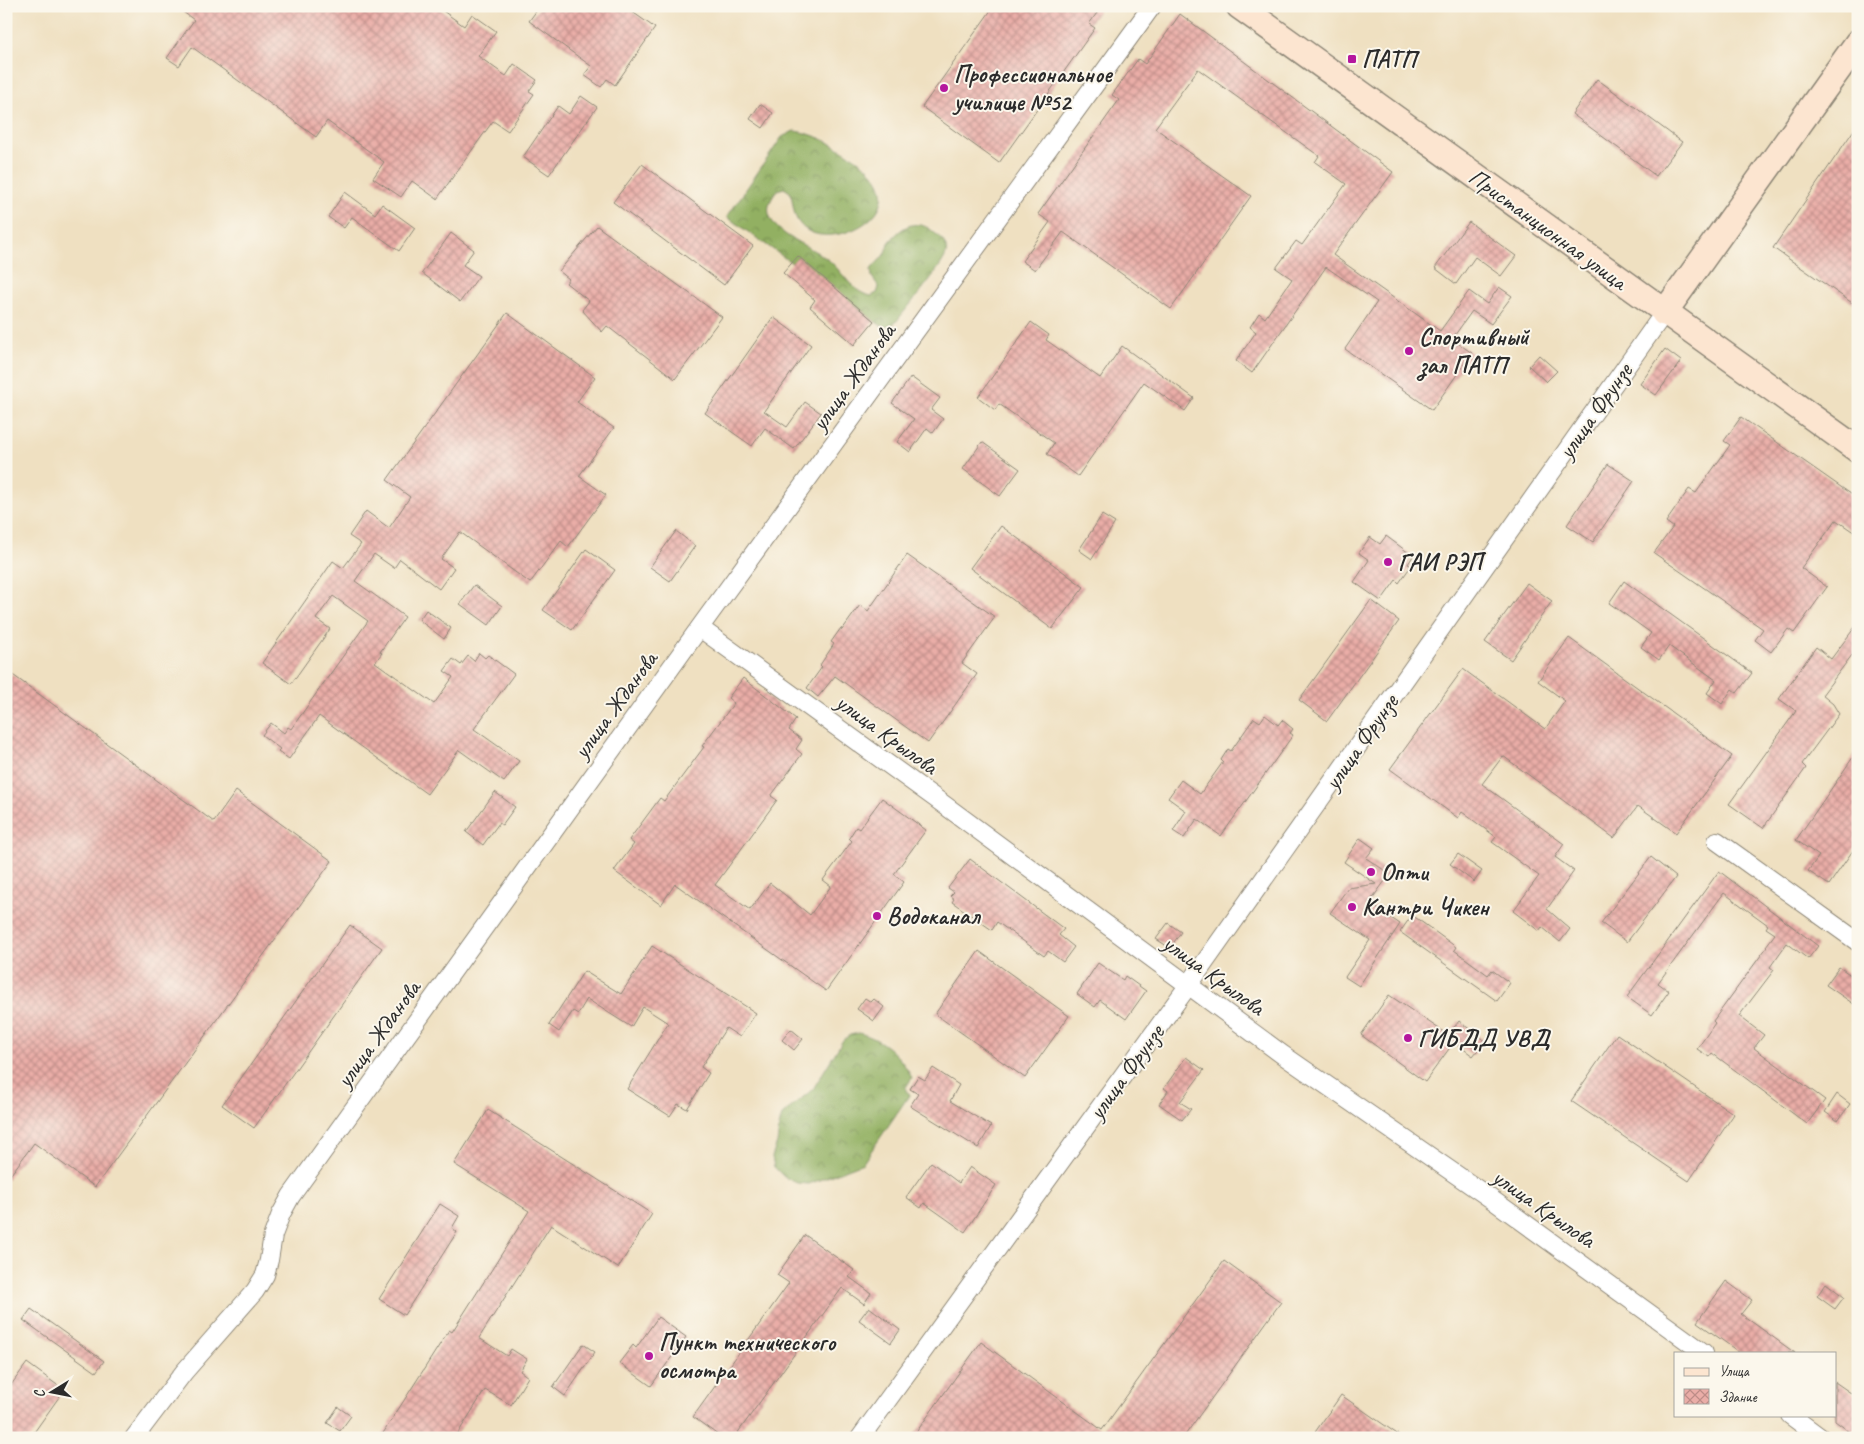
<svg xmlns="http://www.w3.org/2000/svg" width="1864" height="1444" font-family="Caveat,sans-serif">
<defs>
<pattern id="forest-crowns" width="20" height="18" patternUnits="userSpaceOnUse" patternTransform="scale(1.25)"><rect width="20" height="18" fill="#92b062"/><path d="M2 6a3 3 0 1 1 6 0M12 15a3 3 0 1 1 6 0" fill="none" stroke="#778f51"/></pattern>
<pattern id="building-cross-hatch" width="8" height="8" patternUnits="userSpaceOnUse" patternTransform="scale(1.25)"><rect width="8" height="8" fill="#eaada7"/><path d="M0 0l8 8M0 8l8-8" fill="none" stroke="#be8d88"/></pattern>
</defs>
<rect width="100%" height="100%" fill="#fbf7ec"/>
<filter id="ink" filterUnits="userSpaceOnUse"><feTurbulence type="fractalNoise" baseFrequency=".02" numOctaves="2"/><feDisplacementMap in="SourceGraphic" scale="10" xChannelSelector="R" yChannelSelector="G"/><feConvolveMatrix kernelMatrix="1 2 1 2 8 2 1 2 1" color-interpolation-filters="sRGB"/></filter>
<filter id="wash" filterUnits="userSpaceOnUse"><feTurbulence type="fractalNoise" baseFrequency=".0096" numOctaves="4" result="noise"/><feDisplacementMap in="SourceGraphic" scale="20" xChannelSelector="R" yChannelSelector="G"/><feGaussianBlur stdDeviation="1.12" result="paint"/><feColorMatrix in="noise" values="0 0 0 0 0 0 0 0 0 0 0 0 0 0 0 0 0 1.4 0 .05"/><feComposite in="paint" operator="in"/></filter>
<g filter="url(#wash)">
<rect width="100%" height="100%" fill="#efe0c1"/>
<!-- forest -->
<g fill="url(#forest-crowns)" stroke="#5e6e46">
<path d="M794 131C814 133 833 144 850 155 936 206 826 259 800 224 792 215 794 202 790 192L784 188 777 190C771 200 765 207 771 219 781 239 817 248 833 264 845 276 854 293 871 296L877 293 879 287 872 277 871 270C874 264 880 261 883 256 887 250 887 244 892 239 906 222 921 219 937 235 943 240 948 246 946 254 944 265 905 310 896 322L890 326 884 327 874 321 798 256 792 263 727 217 782 137Z"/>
<path d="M859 1033C883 1039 901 1056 912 1078L906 1087V1091L910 1094 863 1163 809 1184 797 1183 784 1177 774 1167 772 1157 777 1143 779 1127 782 1115 813 1089 843 1040 850 1035Z"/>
</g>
<g id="blocks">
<!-- building -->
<g fill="url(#building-cross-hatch)">
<path d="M175 6H436L464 26 472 14 496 31 478 56 506 76 514 64 537 80 529 91 534 94 508 131 493 121 437 199 412 181 401 197 373 178 384 162 327 121 316 137 192 47 179 66 167 58 194 20Z"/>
<path d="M540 6H624L655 28 615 85 607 79 601 87 584 75 591 66 529 21Z"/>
<path d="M994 6H1102L1089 24 1095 28 999 163 922 107Z"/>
<path d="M1180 14 1393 172 1333 255 1440 331 1469 291 1487 304 1499 287 1512 296 1491 324 1472 311 1452 339 1472 353 1432 410 1345 349 1377 302 1326 267 1252 373 1236 361 1256 332 1250 327 1259 313 1265 318 1292 279 1276 268 1296 241 1302 245 1346 184 1315 162 1319 156 1198 69 1155 128 1251 196 1171 309 1063 232 1035 270 1022 261 1050 222 1038 214 1119 100 1112 95 1138 59 1145 64Z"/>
<path d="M1597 79 1682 142 1656 176 1572 114Z"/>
<path d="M581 96 597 107 549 175 523 157 558 106 569 114Z"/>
<path d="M760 104 773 113 763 128 750 119Z"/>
<path d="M1858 124V307L1773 248Z"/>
<path d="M642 164 753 246 724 285 613 202Z"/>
<path d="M345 192 375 214 382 204 415 228 399 251 352 217 344 228 328 217Z"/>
<path d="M1469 222 1516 256 1501 276 1475 257 1456 284 1435 268Z"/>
<path d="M597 226 722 317 675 379 607 326 602 332 582 310 589 301 566 283 569 279 559 271Z"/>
<path d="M451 233 474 250 463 265 479 276 460 302 422 273Z"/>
<path d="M798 256 874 321 854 345 810 307 815 300 783 273Z"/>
<path d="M507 313 595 377 577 402 614 428 579 476 606 495 568 547 561 541 530 583 460 532 441 559 454 568 439 589 400 559 394 568 374 554 355 581 405 617 380 652 382 653 375 662 434 704 453 677 444 671 453 659 461 665 468 656 474 661 479 653 485 658 488 655 514 674 474 729 519 761 504 782 459 750 427 794 319 716 289 759 278 751 280 749 262 735 271 723 284 733 288 727 291 729 368 621 333 596 316 619 330 629 291 684 262 663 333 561 343 568 361 544 349 536 366 511 389 528 410 497 387 480Z"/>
<path d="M773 317 811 345 764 411 787 427 805 402 821 413 794 449 765 428 752 446 705 413Z"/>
<path d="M1031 322 1049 335 1046 340 1100 378 1122 346 1194 398 1185 411 1144 382 1078 476 1047 454 1054 443 999 404 995 410 978 397Z"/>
<path d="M1665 349 1681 361 1656 395 1640 384Z"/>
<path d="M1539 355 1557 371 1546 382 1529 366Z"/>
<path d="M911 377 940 398 931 410 943 419 933 433 927 428 910 452 897 442 914 419 892 403Z"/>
<path d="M1741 417 1858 499V535L1836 520 1801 568 1827 587 1794 633 1788 629 1771 652 1755 640 1763 629 1654 553 1673 527 1666 522 1689 489 1696 493 1730 445 1724 441Z"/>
<path d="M982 442 1020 469 1000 496 963 469Z"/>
<path d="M1608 464 1634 481 1593 542 1567 525Z"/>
<path d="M1102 515 1115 523 1092 559 1079 550Z"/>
<path d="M1001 526 1084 587 1052 629 970 568Z"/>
<path d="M676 531 695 546 670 581 650 567Z"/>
<path d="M1386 536 1413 556 1408 564 1411 566 1399 583 1396 580 1381 601 1354 582 1369 560 1359 553 1370 537 1380 544Z"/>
<path d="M586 549 615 570 572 630 543 610Z"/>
<path d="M907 555 995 617 962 663 977 674 928 743 835 676 818 697 807 688 822 667 820 665 834 644 831 642 841 628 842 630 860 605 868 611Z"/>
<path d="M1624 581 1752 673 1737 693 1732 689 1722 704 1707 693 1716 680 1669 646 1659 660 1641 647 1651 633 1609 603Z"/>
<path d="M1527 583 1552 601 1511 660 1485 642Z"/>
<path d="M474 585 502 606 489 625 460 604Z"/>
<path d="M1371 600 1399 621 1327 721 1299 700Z"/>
<path d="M426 610 451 628 444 639 419 620Z"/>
<path d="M1858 623V659L1852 655 1822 695 1833 704 1839 714 1802 764 1806 768 1763 828 1729 804 1796 711 1779 699 1816 647 1831 659Z"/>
<path d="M1569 638 1732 756 1676 833 1638 806 1614 838 1503 756 1482 784 1564 844 1555 857 1574 871 1547 909 1570 929 1560 942 1542 927 1539 931 1513 911 1539 876 1492 842 1496 837 1462 812 1458 818 1390 769 1463 669 1545 729 1565 701 1538 681Z"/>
<path d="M6 670 214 822 236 791 332 861 95 1187 34 1143 6 1181Z"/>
<path d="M743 678 796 719 789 730 802 740 796 749 802 754 771 796 777 800 715 885 750 910 770 883 810 915 831 886 823 880 852 841 849 838 856 827 859 829 882 798 926 830 894 874 904 882 826 991 675 884 661 905 614 871 634 844 629 840 660 798 664 801 704 747 702 746 734 703 728 698Z"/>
<path d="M1265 715 1278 725 1282 720 1293 729 1290 733 1293 735 1221 836 1197 819 1184 838 1173 831 1186 811 1168 798 1181 780 1200 794 1223 762 1221 760 1228 749 1231 751 1254 718 1260 722Z"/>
<path d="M1858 750V843L1829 885 1808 871 1819 856 1796 840Z"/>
<path d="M495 792 515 807 502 825 499 823 483 845 466 832Z"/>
<path d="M1360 838 1374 848 1366 858 1390 874 1369 903 1400 924 1359 986 1345 977 1370 940 1330 913 1348 888 1376 884 1344 862Z"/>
<path d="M1458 854 1482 871 1474 882 1450 864Z"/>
<path d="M1651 857 1676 877 1627 942 1601 923Z"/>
<path d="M970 859 1064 929 1059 935 1074 947 1063 962 1048 951 1044 956 997 922 992 930 952 902 954 899 950 896 954 892 948 888Z"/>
<path d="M1719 871 1818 946 1808 959 1787 943 1770 967 1774 970 1739 1016 1764 1035 1754 1048 1825 1100 1807 1124 1712 1053 1709 1057 1697 1049 1715 1023 1713 1021 1767 947 1766 946 1775 934 1766 928 1768 925 1724 893 1658 983 1669 991 1652 1015 1627 997Z"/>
<path d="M1412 915 1456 947 1454 950 1488 975 1492 970 1510 983 1497 1001 1400 932Z"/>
<path d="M1168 923 1181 932 1170 948 1156 939Z"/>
<path d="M350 925 382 948 254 1128 222 1105Z"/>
<path d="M652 946 756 1013 740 1037 726 1028 701 1067 709 1073 687 1109 678 1104 670 1116 627 1089 668 1023 643 1007 631 1027 587 999 578 1014 573 1011 559 1032 549 1025 584 971 621 994Z"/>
<path d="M979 951 1069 1016 1025 1078 935 1014Z"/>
<path d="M1098 963 1123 980 1125 976 1146 991 1126 1019 1100 1000 1095 1007 1077 994Z"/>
<path d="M1839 967 1858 980V1007L1826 985Z"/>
<path d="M1389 995 1448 1035 1459 1021 1485 1041 1473 1056 1454 1042 1425 1082 1361 1035Z"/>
<path d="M865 998 871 1002 874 999 884 1007 874 1021 857 1009Z"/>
<path d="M791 1029 803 1039 794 1050 782 1040Z"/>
<path d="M1617 1034 1734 1114 1689 1181 1571 1101Z"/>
<path d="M1186 1057 1204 1070 1180 1102 1191 1109 1182 1120 1159 1104 1168 1091 1164 1088Z"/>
<path d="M933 1068 959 1085 950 1101 991 1126 978 1148 910 1106 918 1094 910 1089 918 1076 925 1080Z"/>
<path d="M1837 1094 1850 1104 1838 1121 1825 1112Z"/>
<path d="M488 1110 652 1214 618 1268 551 1225 479 1338 507 1356 511 1349 527 1359 520 1371 528 1377 511 1405 485 1390 455 1438H380L449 1330 452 1332 529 1211 454 1164Z"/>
<path d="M931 1162 959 1183 970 1167 996 1185 965 1232 924 1203 921 1208 906 1197Z"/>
<path d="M440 1204 459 1216 452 1228 457 1232 404 1315 379 1299Z"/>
<path d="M805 1235 854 1270 849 1277 871 1293 864 1304 842 1288 734 1438H722L693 1417 789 1283 777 1275Z"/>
<path d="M1224 1261 1281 1302 1183 1438H912L981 1342 1102 1430Z"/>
<path d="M1726 1281 1752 1300 1741 1314 1795 1353H1740L1697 1322Z"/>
<path d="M1826 1283 1844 1297 1835 1309 1817 1296Z"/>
<path d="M869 1307 900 1330 891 1343 859 1320Z"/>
<path d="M31 1309 104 1361 96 1372 23 1320Z"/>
<path d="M658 1317 686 1337 651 1386 619 1363 633 1345 636 1348Z"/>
<path d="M583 1344 595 1352 565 1396 553 1387Z"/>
<path d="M27 1363 64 1390 30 1438H6V1392Z"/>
<path d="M1835 1382 1858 1398V1438L1835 1421Z"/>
<path d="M1341 1395 1403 1438H1311Z"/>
<path d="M338 1407 351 1416 340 1431 327 1423Z"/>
</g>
</g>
</g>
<g filter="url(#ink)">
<use href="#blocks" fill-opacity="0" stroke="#8d8676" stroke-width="1"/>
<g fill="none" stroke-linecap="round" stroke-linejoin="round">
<!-- street casing -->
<g stroke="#8d8676" stroke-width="20">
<g id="street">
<path d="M700 628 935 798 1283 1055 1490 1198 1704 1353"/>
<path d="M1717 841 1858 942"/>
<path d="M1790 1415 1821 1438"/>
<path d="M134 1438 184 1372 255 1291 265 1275 269 1260 273 1235 281 1214 291 1196 703 623 1152 6"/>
<path d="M860 1438 1188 986 1664 313"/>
</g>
</g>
<!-- secondary casing -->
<g stroke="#8d8676" stroke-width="28">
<g id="secondary">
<path d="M1239 6 1858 450"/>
<path d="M1664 313 1858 42"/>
</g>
</g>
<!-- street -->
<use href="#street" stroke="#fff" stroke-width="18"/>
<!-- secondary -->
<use href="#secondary" stroke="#fce5d0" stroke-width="25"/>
</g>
</g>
<!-- markers -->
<g fill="#b5179e" stroke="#fbf7ec" stroke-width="2">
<rect x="1347" y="54" width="10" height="10" rx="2.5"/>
<circle cx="944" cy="88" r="5"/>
<circle cx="1409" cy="351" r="5"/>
<circle cx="1388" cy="562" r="5"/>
<circle cx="1371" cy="872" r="5"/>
<circle cx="1352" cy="907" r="5"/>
<circle cx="877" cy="916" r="5"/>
<circle cx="1408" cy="1038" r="5"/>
<circle cx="649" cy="1356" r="5"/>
</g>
<g text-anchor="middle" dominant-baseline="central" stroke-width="4" stroke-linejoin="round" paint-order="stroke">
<!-- poi labels -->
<g font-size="24" font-weight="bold" fill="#2b2b2b" stroke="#fbf7ec" text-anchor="start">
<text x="1362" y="59">ПАТП</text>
<text x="954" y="74">Профессиональное<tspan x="954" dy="28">училище №52</tspan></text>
<text x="1419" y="337">Спортивный<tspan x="1419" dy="28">зал ПАТП</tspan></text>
<text x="1398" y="562">ГАИ РЭП</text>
<text x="1381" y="872">Опти</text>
<text x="1362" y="907">Кантри Чикен</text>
<text x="887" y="916">Водоканал</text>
<text x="1418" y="1038">ГИБДД УВД</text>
<text x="659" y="1342">Пункт технического<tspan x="659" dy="28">осмотра</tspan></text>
</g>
<!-- street labels -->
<g font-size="24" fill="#2b2b2b" stroke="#fbf7ec">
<text transform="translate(1548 229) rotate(36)">Пристанционная улица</text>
<text transform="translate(853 377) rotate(-54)">улица Жданова</text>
<text transform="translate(1595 411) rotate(-55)">улица Фрунзе</text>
<text transform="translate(615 705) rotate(-54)">улица Жданова</text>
<text transform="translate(887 734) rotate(36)">улица Крылова</text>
<text transform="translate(1361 742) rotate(-55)">улица Фрунзе</text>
<text transform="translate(1214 975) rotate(36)">улица Крылова</text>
<text transform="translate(378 1034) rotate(-54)">улица Жданова</text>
<text transform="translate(1126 1072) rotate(-54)">улица Фрунзе</text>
<text transform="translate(1544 1208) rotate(35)">улица Крылова</text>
</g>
</g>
<!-- margin -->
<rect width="1864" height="1444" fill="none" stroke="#fbf7ec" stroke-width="25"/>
<!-- legend -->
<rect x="1674" y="1352" width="162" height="65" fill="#fbf7ec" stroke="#a8a59f"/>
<rect x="1684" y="1368" width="25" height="8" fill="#fce5d0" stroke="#a8a59f"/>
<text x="1719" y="1376" font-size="15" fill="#2b2b2b">Улица</text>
<rect x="1684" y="1389" width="25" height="15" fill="url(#building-cross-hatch)" stroke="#a8a59f"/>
<text x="1719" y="1402" font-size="15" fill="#2b2b2b">Здание</text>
<!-- north arrow -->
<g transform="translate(52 1392) rotate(260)" stroke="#fbf7ec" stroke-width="4" paint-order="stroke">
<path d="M0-4L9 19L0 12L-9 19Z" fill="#2b2b2b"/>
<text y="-8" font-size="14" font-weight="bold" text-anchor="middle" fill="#2b2b2b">С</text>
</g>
</svg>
